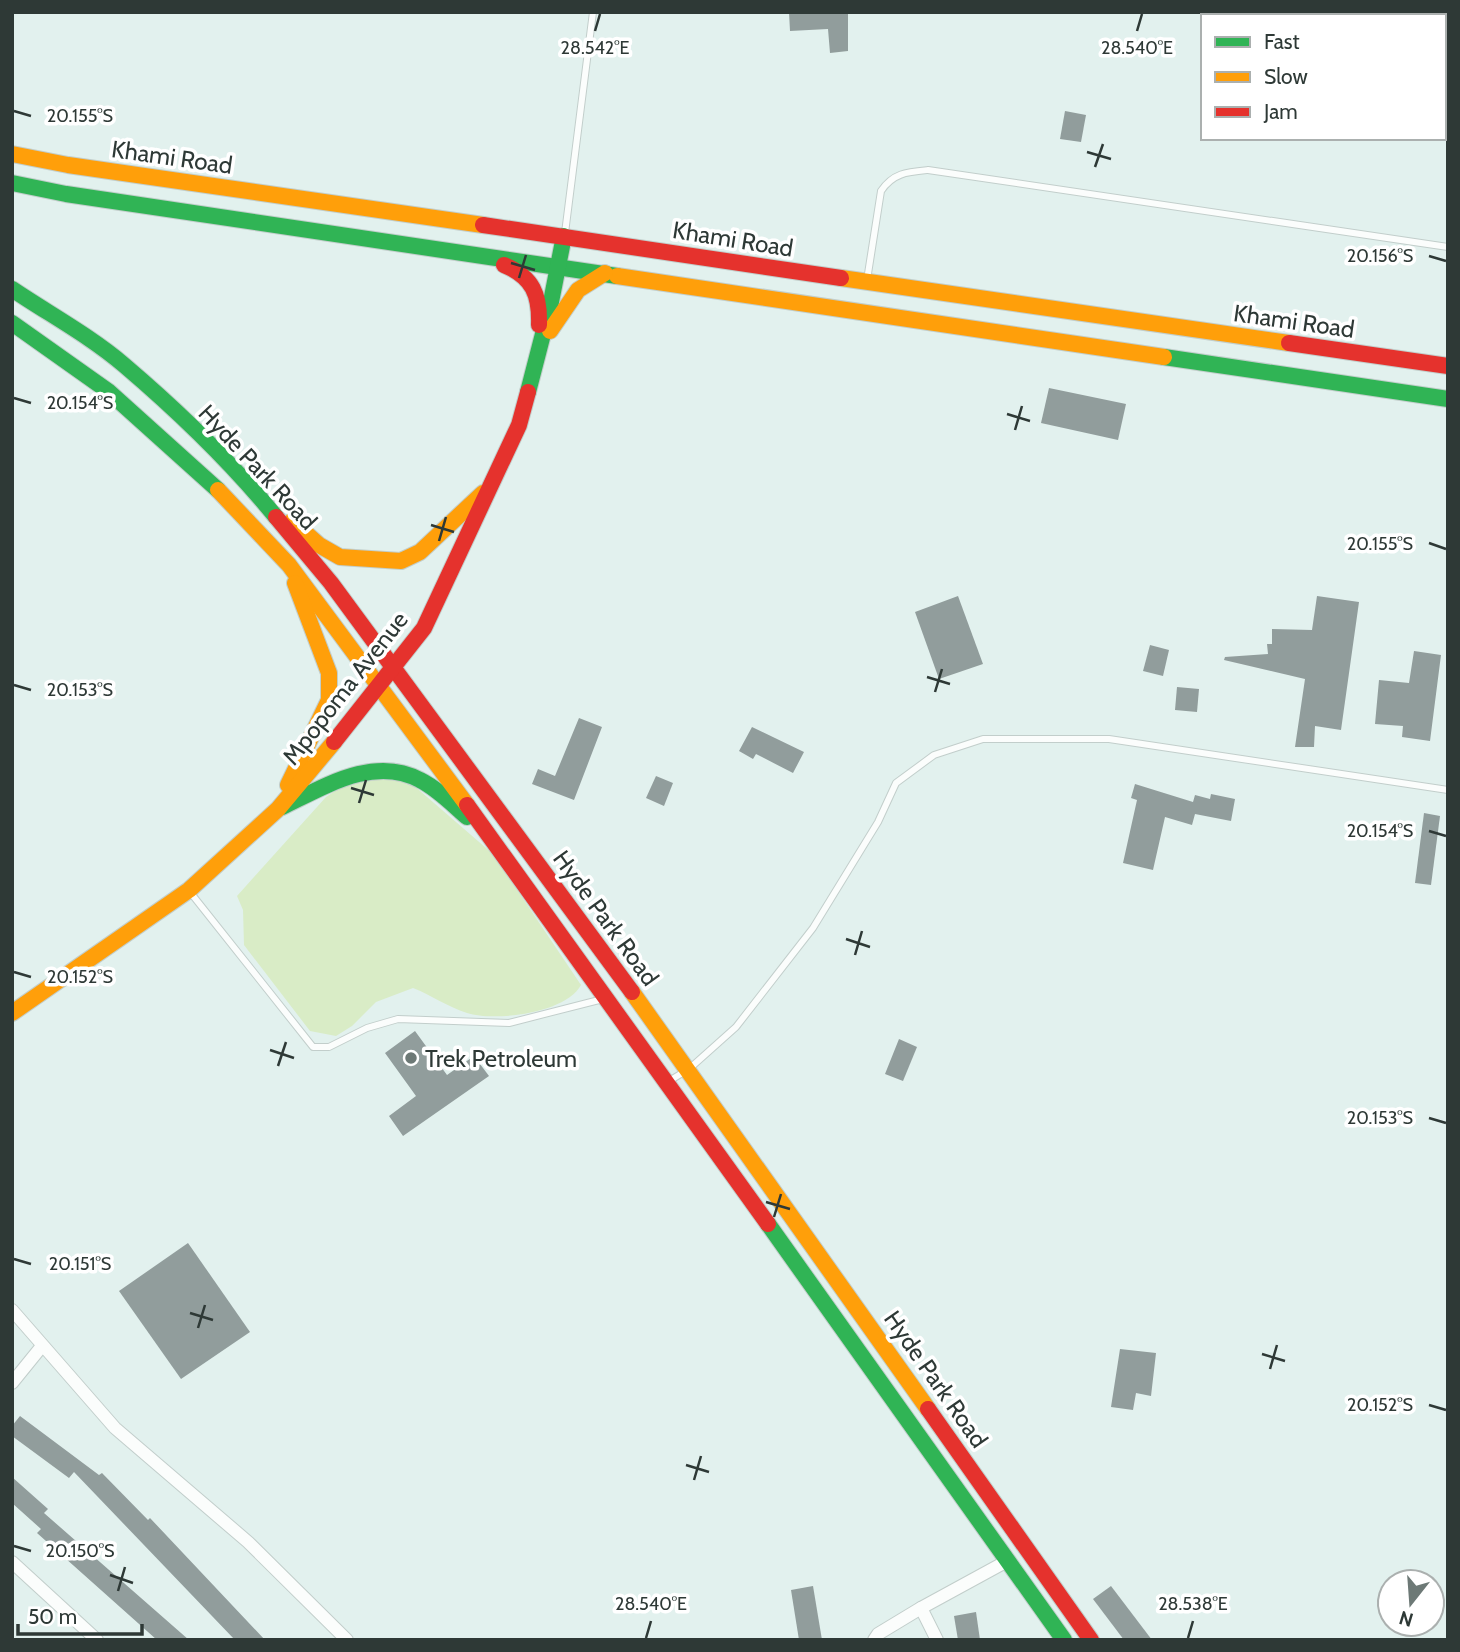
<svg xmlns="http://www.w3.org/2000/svg" width="1460" height="1652" font-family="Cabin,sans-serif">
<rect width="100%" height="100%" fill="#e2f1ee"/>
<!-- green -->
<path fill="#d9ecc6" d="M383 777 412 784 493 854 581 985C566 1013 496 1022 467 1013 448 1007 431 995 413 988L376 1002 352 1026 336 1036 310 1031 244 945 243 910 237 896 326 797 353 779Z"/>
<!-- building -->
<g fill="#919d9c">
<path d="M789 12H848V51L830 53 828 29 790 31Z"/>
<path d="M1065 111 1086 115 1081 142 1060 139Z"/>
<path d="M1049 388 1126 404 1118 440 1041 423Z"/>
<path d="M958 596 983 664 939 679 915 612Z"/>
<path d="M1317 596 1359 602 1341 730 1315 726 1314 747H1295L1305 679 1224 660 1225 657 1268 654 1267 644H1272V629L1312 630Z"/>
<path d="M1150 645 1169 650 1163 676 1143 671Z"/>
<path d="M1414 651 1441 655 1430 741 1402 737 1403 726 1375 724 1379 680 1409 683Z"/>
<path d="M1177 687 1199 689 1197 712 1175 710Z"/>
<path d="M579 718 602 727 574 800 532 784 538 769 555 776Z"/>
<path d="M752 727 804 752 793 773 756 754 753 759 739 751Z"/>
<path d="M656 776 673 783 664 806 646 798Z"/>
<path d="M1135 784 1193 802 1195 795 1210 799 1211 794 1235 799 1231 821 1195 814 1192 825 1165 817 1153 870 1123 863 1137 800 1131 798Z"/>
<path d="M1424 813 1440 816 1431 885 1415 883Z"/>
<path d="M415 1031 447 1075 474 1056 489 1076 403 1136 389 1116 416 1096 385 1053Z"/>
<path d="M899 1039 917 1047 903 1081 885 1074Z"/>
<path d="M188 1243 250 1332 181 1379 119 1291Z"/>
<path d="M1120 1349 1156 1353 1151 1396 1136 1393 1133 1410 1111 1407Z"/>
<path d="M20 1416 99 1475 102 1473 148 1520 150 1518 265 1640H235L74 1472 69 1478 12 1436V1426Z"/>
<path d="M12 1477 48 1509 44 1513 189 1640H157L37 1533 41 1529 12 1503Z"/>
<path d="M813 1586 822 1640H799L791 1590Z"/>
<path d="M1111 1586 1152 1640H1124L1093 1599Z"/>
<path d="M976 1612 980 1640H958L954 1616Z"/>
</g>
<g fill="none" stroke-linecap="round" stroke-linejoin="round">
<!-- lane casing -->
<g stroke="#c2cecb" stroke-width="8">
<g id="lane">
<path d="M565 233 593 12"/>
<path d="M867 280 881 191C893 173 907 172 928 170L1448 247"/>
<path d="M190 892 313 1047H329L367 1028 398 1019 509 1023 603 999"/>
<path d="M669 1081 689 1069 736 1027 813 928 878 822 896 783 934 755 983 739H1109L1448 790"/>
</g>
</g>
<!-- street casing -->
<g stroke="#c2cecb" stroke-width="14">
<g id="street">
<path d="M12 1310 115 1428 248 1542 347 1640"/>
<path d="M12 1383 42 1346"/>
<path d="M12 1562 97 1640"/>
<path d="M874 1640 878 1634 921 1608"/>
<path d="M937 1640 921 1608 1009 1560"/>
</g>
</g>
<!-- fast casing -->
<g stroke="#c2cecb" stroke-width="18">
<g id="fast">
<path d="M12 183 66 194 617 276"/>
<path d="M12 289C49 314 90 336 124 365 178 411 231 462 276 517"/>
<path d="M12 323 108 391 218 490"/>
<path d="M1164 357 1448 399"/>
<path d="M528 392 550 307 564 236"/>
<path d="M282 807C324 787 374 755 420 780 438 789 452 804 467 817"/>
<path d="M768 1224 1064 1640"/>
</g>
</g>
<!-- slow casing -->
<g stroke="#c2cecb" stroke-width="18">
<g id="slow">
<path d="M12 154 68 165 483 225"/>
<path d="M617 276 1164 357"/>
<path d="M841 278 1289 343"/>
<path d="M550 331 578 290 605 273"/>
<path d="M218 490 289 565 467 805"/>
<path d="M292 521 319 545 340 557 401 561 420 552 483 493"/>
<path d="M288 785 329 700V673L295 583"/>
<path d="M632 992 928 1409"/>
<path d="M12 1013 189 890 278 809 334 742"/>
</g>
</g>
<!-- jam casing -->
<g stroke="#c2cecb" stroke-width="18">
<g id="jam">
<path d="M483 225 841 278"/>
<path d="M504 265C533 277 540 295 539 325"/>
<path d="M1289 343 1448 366"/>
<path d="M276 517 331 583 632 992"/>
<path d="M334 742 424 628 519 425 528 392"/>
<path d="M467 805 768 1224"/>
<path d="M928 1409 1091 1640"/>
</g>
</g>
<!-- lane -->
<use href="#lane" stroke="#fbfdfc" stroke-width="6"/>
<!-- street -->
<use href="#street" stroke="#fbfdfc" stroke-width="12"/>
<!-- fast -->
<use href="#fast" stroke="#30b455" stroke-width="16"/>
<!-- slow -->
<use href="#slow" stroke="#ff9f0a" stroke-width="16"/>
<!-- jam -->
<use href="#jam" stroke="#e5322d" stroke-width="16"/>
</g>
<!-- ticks -->
<path fill="none" stroke="#2e3936" stroke-width="2.5" d="M595 31 600 14M1137 31 1142 14M14 111 31 116M1087 152 1111 159M1095 167 1103 144M1429 256 1446 261M511 263 535 270M519 278 526 255M14 398 31 403M1007 414 1030 421M1015 430 1022 406M431 525 454 532M439 541 446 517M1429 543 1446 549M927 677 950 684M14 685 31 690M935 692 942 669M351 788 374 795M359 803 366 780M1429 831 1446 836M846 939 870 947M855 955 862 931M14 972 31 977M270 1050 294 1058M278 1066 286 1042M1429 1118 1446 1123M766 1202 790 1209M774 1217 781 1194M14 1259 31 1264M190 1313 213 1320M198 1328 205 1305M1262 1354 1285 1361M1270 1369 1277 1345M1429 1405 1446 1410M686 1465 709 1472M694 1480 701 1456M14 1546 31 1551M110 1575 133 1583M118 1591 125 1567M646 1638 651 1621M1188 1638 1193 1621"/>
<!-- markers -->
<circle fill="#6d7976" stroke="#fff" stroke-width="2.5" cx="411" cy="1058" r="7"/>
<g text-anchor="middle" dominant-baseline="central" stroke-width="7" stroke-linejoin="round" paint-order="stroke">
<!-- street labels -->
<g font-size="24" fill="#2e3936" stroke="#fff">
<text transform="translate(172 157) rotate(8)">Khami Road</text>
<text transform="translate(733 239) rotate(9)">Khami Road</text>
<text transform="translate(1294 321) rotate(8)">Khami Road</text>
<text transform="translate(258 467) rotate(47)">Hyde Park Road</text>
<text transform="translate(345 688) rotate(-52)">Mpopoma Avenue</text>
<text transform="translate(606 918) rotate(54)">Hyde Park Road</text>
<text transform="translate(936 1379) rotate(55)">Hyde Park Road</text>
</g>
<!-- poi labels -->
<g font-size="24" fill="#2e3936" stroke="#fff" text-anchor="start">
<text x="425" y="1058">Trek Petroleum</text>
</g>
</g>
<g font-size="18" text-anchor="middle" fill="#2e3936" stroke="#fff" stroke-width="7" stroke-linejoin="round" paint-order="stroke">
<text x="595" y="54">28.542°E</text>
<text x="1137" y="54">28.540°E</text>
<text x="80" y="122">20.155°S</text>
<text x="1380" y="262">20.156°S</text>
<text x="80" y="409">20.154°S</text>
<text x="1380" y="550">20.155°S</text>
<text x="80" y="696">20.153°S</text>
<text x="1380" y="837">20.154°S</text>
<text x="80" y="983">20.152°S</text>
<text x="1380" y="1124">20.153°S</text>
<text x="80" y="1270">20.151°S</text>
<text x="1380" y="1411">20.152°S</text>
<text x="80" y="1557">20.150°S</text>
<text x="651" y="1610">28.540°E</text>
<text x="1193" y="1610">28.538°E</text>
</g>
<!-- border -->
<rect width="1460" height="1652" fill="none" stroke="#2e3936" stroke-width="28"/>
<!-- legend -->
<rect x="1201" y="14" width="245" height="126" fill="#ffffff" stroke="#abb0af" stroke-width="2"/>
<rect x="1215" y="37" width="35" height="10" fill="#30b455" stroke="#abb0af" stroke-width="2"/>
<text x="1264" y="49" font-size="21" fill="#2e3936">Fast</text>
<rect x="1215" y="72" width="35" height="10" fill="#ff9f0a" stroke="#abb0af" stroke-width="2"/>
<text x="1264" y="84" font-size="21" fill="#2e3936">Slow</text>
<rect x="1215" y="107" width="35" height="10" fill="#e5322d" stroke="#abb0af" stroke-width="2"/>
<text x="1264" y="119" font-size="21" fill="#2e3936">Jam</text>
<!-- north arrow -->
<g transform="translate(1411 1603) rotate(197)"><circle r="33" fill="#ffffff" stroke="#abb0af" stroke-width="2"/>
<path d="M0-5L12 26L0 18L-12 26Z" fill="#6d7976"/>
<text y="-10" font-size="19" font-weight="bold" text-anchor="middle" fill="#2e3936">N</text>
</g>
<!-- scale -->
<path d="M18 1624v10h124v-10" fill="none" stroke="#2e3936" stroke-width="3.5"/>
<text x="28" y="1624" font-size="21" fill="#2e3936" stroke="#ffffff" stroke-width="5" paint-order="stroke">50 m</text>
</svg>
